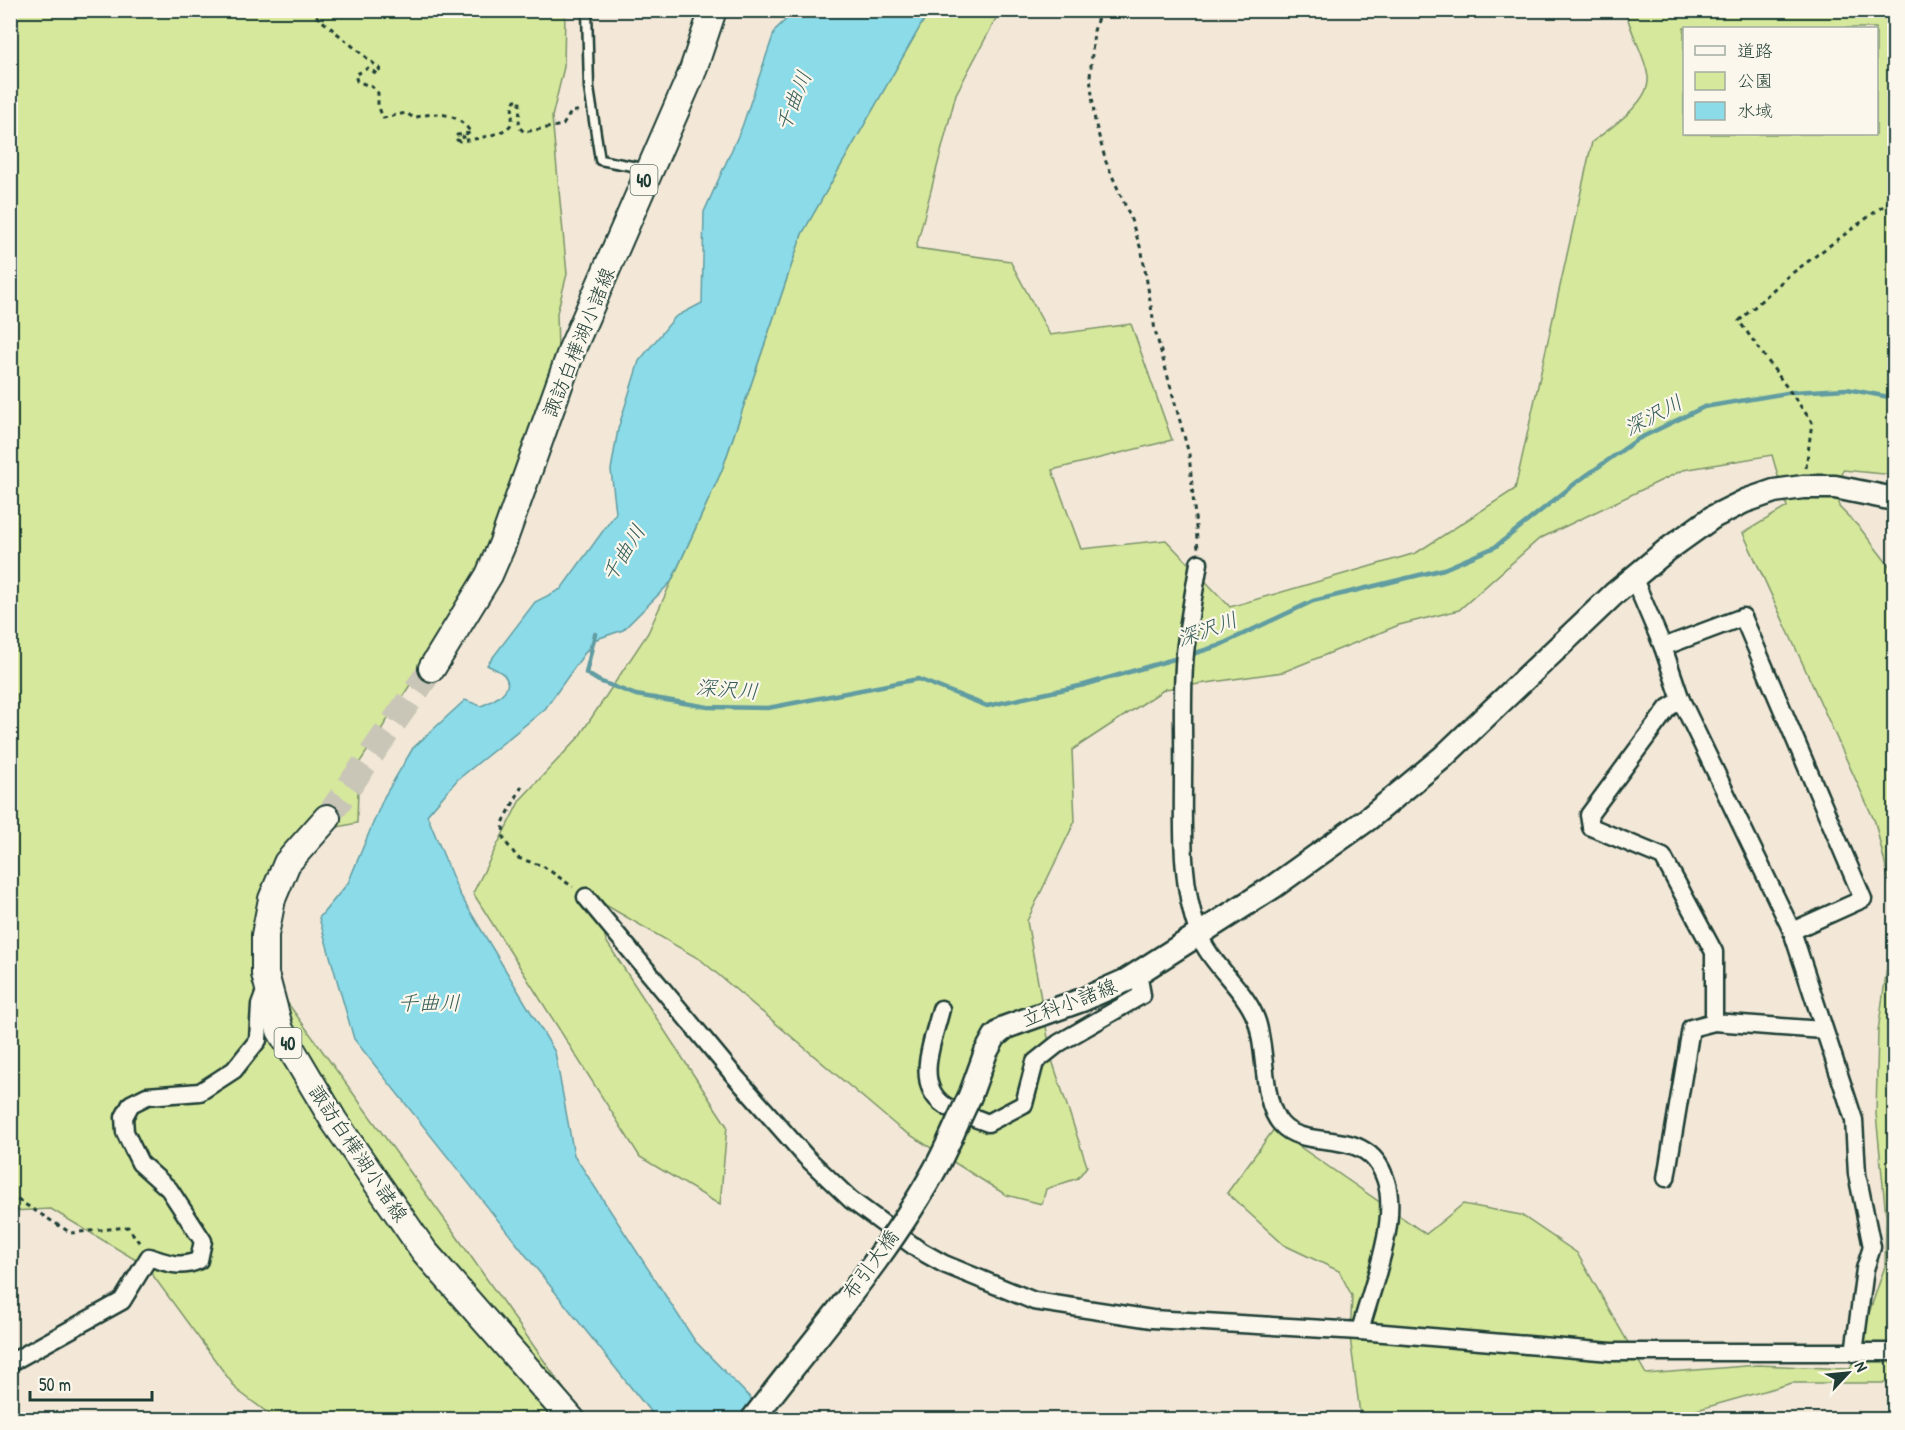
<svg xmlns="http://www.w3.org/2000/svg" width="1905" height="1430" font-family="'Patrick Hand','Klee One',sans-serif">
<rect width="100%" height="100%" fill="#f3e8d8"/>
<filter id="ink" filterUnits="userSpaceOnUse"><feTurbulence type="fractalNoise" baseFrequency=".0167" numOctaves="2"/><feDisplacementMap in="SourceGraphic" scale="12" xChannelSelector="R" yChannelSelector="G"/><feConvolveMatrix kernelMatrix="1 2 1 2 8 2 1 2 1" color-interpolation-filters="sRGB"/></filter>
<g filter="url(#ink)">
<!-- green -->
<g fill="#d6e89c" stroke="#7a9268" stroke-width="1.5" fill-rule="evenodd">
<path d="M11 11H536L534 14 543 11H565L564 67 552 117 567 274 557 313 558 349 532 443 496 541 434 648 347 782 358 790 357 823 333 828 292 848 255 958 453 1231 585 1419H276L237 1390 146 1266 51 1209 11 1211Z"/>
<path d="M929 11H1000L956 94 916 248 1010 261 1050 335 1131 324 1172 440 1052 470 1081 549 1166 540 1230 607 1416 553 1515 489 1592 142C1609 129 1651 102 1648 77 1645 54 1630 34 1626 11H1894V475L1843 470 1839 507 1860 528 1894 572V901L1875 822 1743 533 1787 507 1772 455 1683 470 1539 539 1459 610 1399 625 1283 672 1165 689 1072 750 1075 821 1027 921 1052 1060 1087 1166 1078 1178 1046 1189 1042 1204 1006 1195 899 1128 701 960 597 900 606 941 727 1126 720 1205 640 1157 473 893 520 800 578 738 648 633 722 470 802 234ZM1684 28H1876V134H1684Z"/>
<path d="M1894 917V1383H1792L1665 1419H1364L1360 1414 1350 1337 1352 1296 1339 1271 1284 1245 1227 1193 1274 1129 1426 1234 1463 1204 1521 1215 1577 1253 1646 1374 1758 1365 1850 1369 1885 1266 1886 1216 1876 1114 1878 1031Z"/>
</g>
<!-- water -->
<path fill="#8cdbe9" stroke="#609ca1" stroke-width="1.5" d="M795 11H929L802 234 722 470 671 582 623 630 594 640 545 709 457 780 427 815 459 893 555 1052 574 1155 695 1341 771 1419H656L354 1039 319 918 348 883 384 797 413 748 465 700 481 706C491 702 517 690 504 675 501 671 492 668 487 665L535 602 561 589 616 513 611 470 618 429 639 361 675 317 702 303 704 212 742 127 775 30Z"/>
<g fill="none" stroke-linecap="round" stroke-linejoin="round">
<!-- stream -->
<g stroke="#609ca1" stroke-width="4.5">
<path d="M595 634 586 673 599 681 636 695 708 707 768 708 918 679 987 706 1084 685 1181 657"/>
<path d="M1189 655 1218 646 1313 601 1444 569 1495 547 1577 482 1638 439 1704 407 1793 392 1847 389 1894 398"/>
</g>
<!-- primary-tunnel -->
<path stroke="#c9c6b7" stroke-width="26" stroke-dasharray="26 13" stroke-linecap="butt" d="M327 818 432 668"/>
<!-- lane casing -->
<g stroke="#1f3d34" stroke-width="13">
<path id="lane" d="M587 10 589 88 600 160 648 169"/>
</g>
<!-- street casing -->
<g stroke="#1f3d34" stroke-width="21">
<g id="street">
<path d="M1199 563C1194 593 1188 623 1185 653 1181 693 1184 735 1183 775 1183 829 1180 881 1198 932 1210 965 1244 987 1256 1019 1267 1047 1261 1102 1281 1124 1308 1154 1368 1122 1386 1181 1399 1222 1371 1289 1360 1331"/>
<path d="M1634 579 1663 647 1681 700 1792 931 1854 1120 1857 1174 1872 1247 1865 1269 1854 1353"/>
<path d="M1663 647 1743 617 1863 899 1792 931"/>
<path d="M1681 700 1668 708 1589 815 1591 827 1663 857 1714 952V1022L1823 1030"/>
<path d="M586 897 732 1073 806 1157 851 1200 919 1250 944 1264 1034 1301 1152 1319 1360 1331 1611 1352H1894"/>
<path d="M941 1009C934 1039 913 1083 944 1105 956 1113 974 1117 988 1123L1024 1104 1035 1062 1059 1043 1142 995 1138 973"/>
<path d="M1666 1178 1691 1028 1714 1022"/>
<path d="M10 1363 122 1301 149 1257C167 1263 181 1269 199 1260L203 1241 169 1189 140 1163 125 1132 124 1117 131 1104 147 1096 200 1092 234 1070 258 1040 260 1005 267 986"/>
</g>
</g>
<!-- secondary casing -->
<g stroke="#1f3d34" stroke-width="27">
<path id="secondary" d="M970 1096 986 1052 995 1036 1006 1027 1082 1000 1127 980 1273 887 1368 819 1443 757 1614 594 1667 550 1713 517 1745 501 1774 491 1803 487H1835L1894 499"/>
</g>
<!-- primary casing -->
<g stroke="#1f3d34" stroke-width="30">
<g id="primary">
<path d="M432 668 489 575 502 545 572 349 692 73 713 10"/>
<path d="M327 818 287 863 272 899 265 935V974L280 1030 334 1121 424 1251 572 1420"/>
</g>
</g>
<!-- path -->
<g stroke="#1f3d34" stroke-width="3" stroke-dasharray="4.5 4.5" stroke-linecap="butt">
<path d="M257 10H265"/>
<path d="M309 10 380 69 377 74 368 68 355 75 357 81 372 87 378 93V105L383 118 406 113 414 118C435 111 458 112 471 133L457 135 464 137 457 140 460 141C471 140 507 134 511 124 514 116 510 108 515 100H520L519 127 524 132 563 125 571 112 581 110"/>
<path d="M1100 10 1094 31 1090 77 1095 122 1106 162 1129 214 1142 252 1155 330 1189 454 1198 549"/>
<path d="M1806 468 1812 422 1739 321 1787 277 1894 198"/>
<path d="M522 786 503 823 504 840 518 858 543 866 573 887"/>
<path d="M10 1195 71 1233 128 1227 141 1245"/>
</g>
<!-- lane -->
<use href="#lane" stroke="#fbf7ec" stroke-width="8"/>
<!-- street -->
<use href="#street" stroke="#fbf7ec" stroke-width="16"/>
<!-- secondary -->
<use href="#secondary" stroke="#fbf7ec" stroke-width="22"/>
<!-- primary -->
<use href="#primary" stroke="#fbf7ec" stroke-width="26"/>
<!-- secondary-bridge casing -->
<g stroke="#1f3d34" stroke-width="27" stroke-linecap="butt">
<path id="secondary-bridge" d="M752 1420C816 1336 889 1255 939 1162 950 1141 959 1118 970 1096"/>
</g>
<!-- secondary-bridge -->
<use href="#secondary-bridge" stroke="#fbf7ec" stroke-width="22"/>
</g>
</g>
<g text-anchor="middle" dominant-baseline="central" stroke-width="4.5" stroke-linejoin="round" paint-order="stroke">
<!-- shield labels -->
<g fill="#fbf7ec" stroke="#61756b" stroke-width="1.5">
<rect x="630.5" y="165" width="27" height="30" rx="4.5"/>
<rect x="274.5" y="1028" width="27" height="30" rx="4.5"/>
</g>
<g font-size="18" font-weight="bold" fill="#1f3d34">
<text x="644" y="180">40</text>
<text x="288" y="1043">40</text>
</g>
<!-- street labels -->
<g font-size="20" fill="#1f3d34" stroke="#fbf7ec">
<text transform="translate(578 342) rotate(-68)">諏訪白樺湖小諸線</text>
<text transform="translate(1069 1002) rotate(-21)">立科小諸線</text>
<text transform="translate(359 1153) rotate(56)">諏訪白樺湖小諸線</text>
<text transform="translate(870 1264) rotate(-54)">布引大橋</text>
</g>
<!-- water labels -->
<g font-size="21" font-style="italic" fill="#355d58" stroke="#fbf7ec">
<text transform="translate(793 101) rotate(-68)">千曲川</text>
<text transform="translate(1653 415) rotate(-28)">深沢川</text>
<text transform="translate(623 553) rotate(-58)">千曲川</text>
<text transform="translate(1207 629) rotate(-20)">深沢川</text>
<text transform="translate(727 689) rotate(4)">深沢川</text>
<text x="429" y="1002">千曲川</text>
</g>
</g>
<!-- margin -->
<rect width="1905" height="1430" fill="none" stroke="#fbf7ec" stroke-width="36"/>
<rect x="18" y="18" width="1869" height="1394" fill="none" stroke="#1f3d34" stroke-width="2" filter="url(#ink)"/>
<!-- legend -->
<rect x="1683" y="27" width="195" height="108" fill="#fbf7ec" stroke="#a3ada2" stroke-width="1.5"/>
<rect x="1695" y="46" width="30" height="9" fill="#fbf7ec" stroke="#a3ada2" stroke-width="1.5"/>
<text x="1737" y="57" font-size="18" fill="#1f3d34">道路</text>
<rect x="1695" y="72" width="30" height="18" fill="#d6e89c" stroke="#a3ada2" stroke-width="1.5"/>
<text x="1737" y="87" font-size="18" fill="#1f3d34">公園</text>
<rect x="1695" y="102" width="30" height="18" fill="#8cdbe9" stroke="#a3ada2" stroke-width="1.5"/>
<text x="1737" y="117" font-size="18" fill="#1f3d34">水域</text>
<!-- north arrow -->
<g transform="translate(1848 1373) rotate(64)" stroke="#fbf7ec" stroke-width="4.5" paint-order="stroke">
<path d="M0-4.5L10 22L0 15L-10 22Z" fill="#1f3d34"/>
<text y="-9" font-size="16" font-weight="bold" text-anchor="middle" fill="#1f3d34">N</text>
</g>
<!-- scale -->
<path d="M30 1391v9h122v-9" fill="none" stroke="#1f3d34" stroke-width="3"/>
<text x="39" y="1391" font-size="18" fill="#1f3d34" stroke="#fbf7ec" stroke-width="4.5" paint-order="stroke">50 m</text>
</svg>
